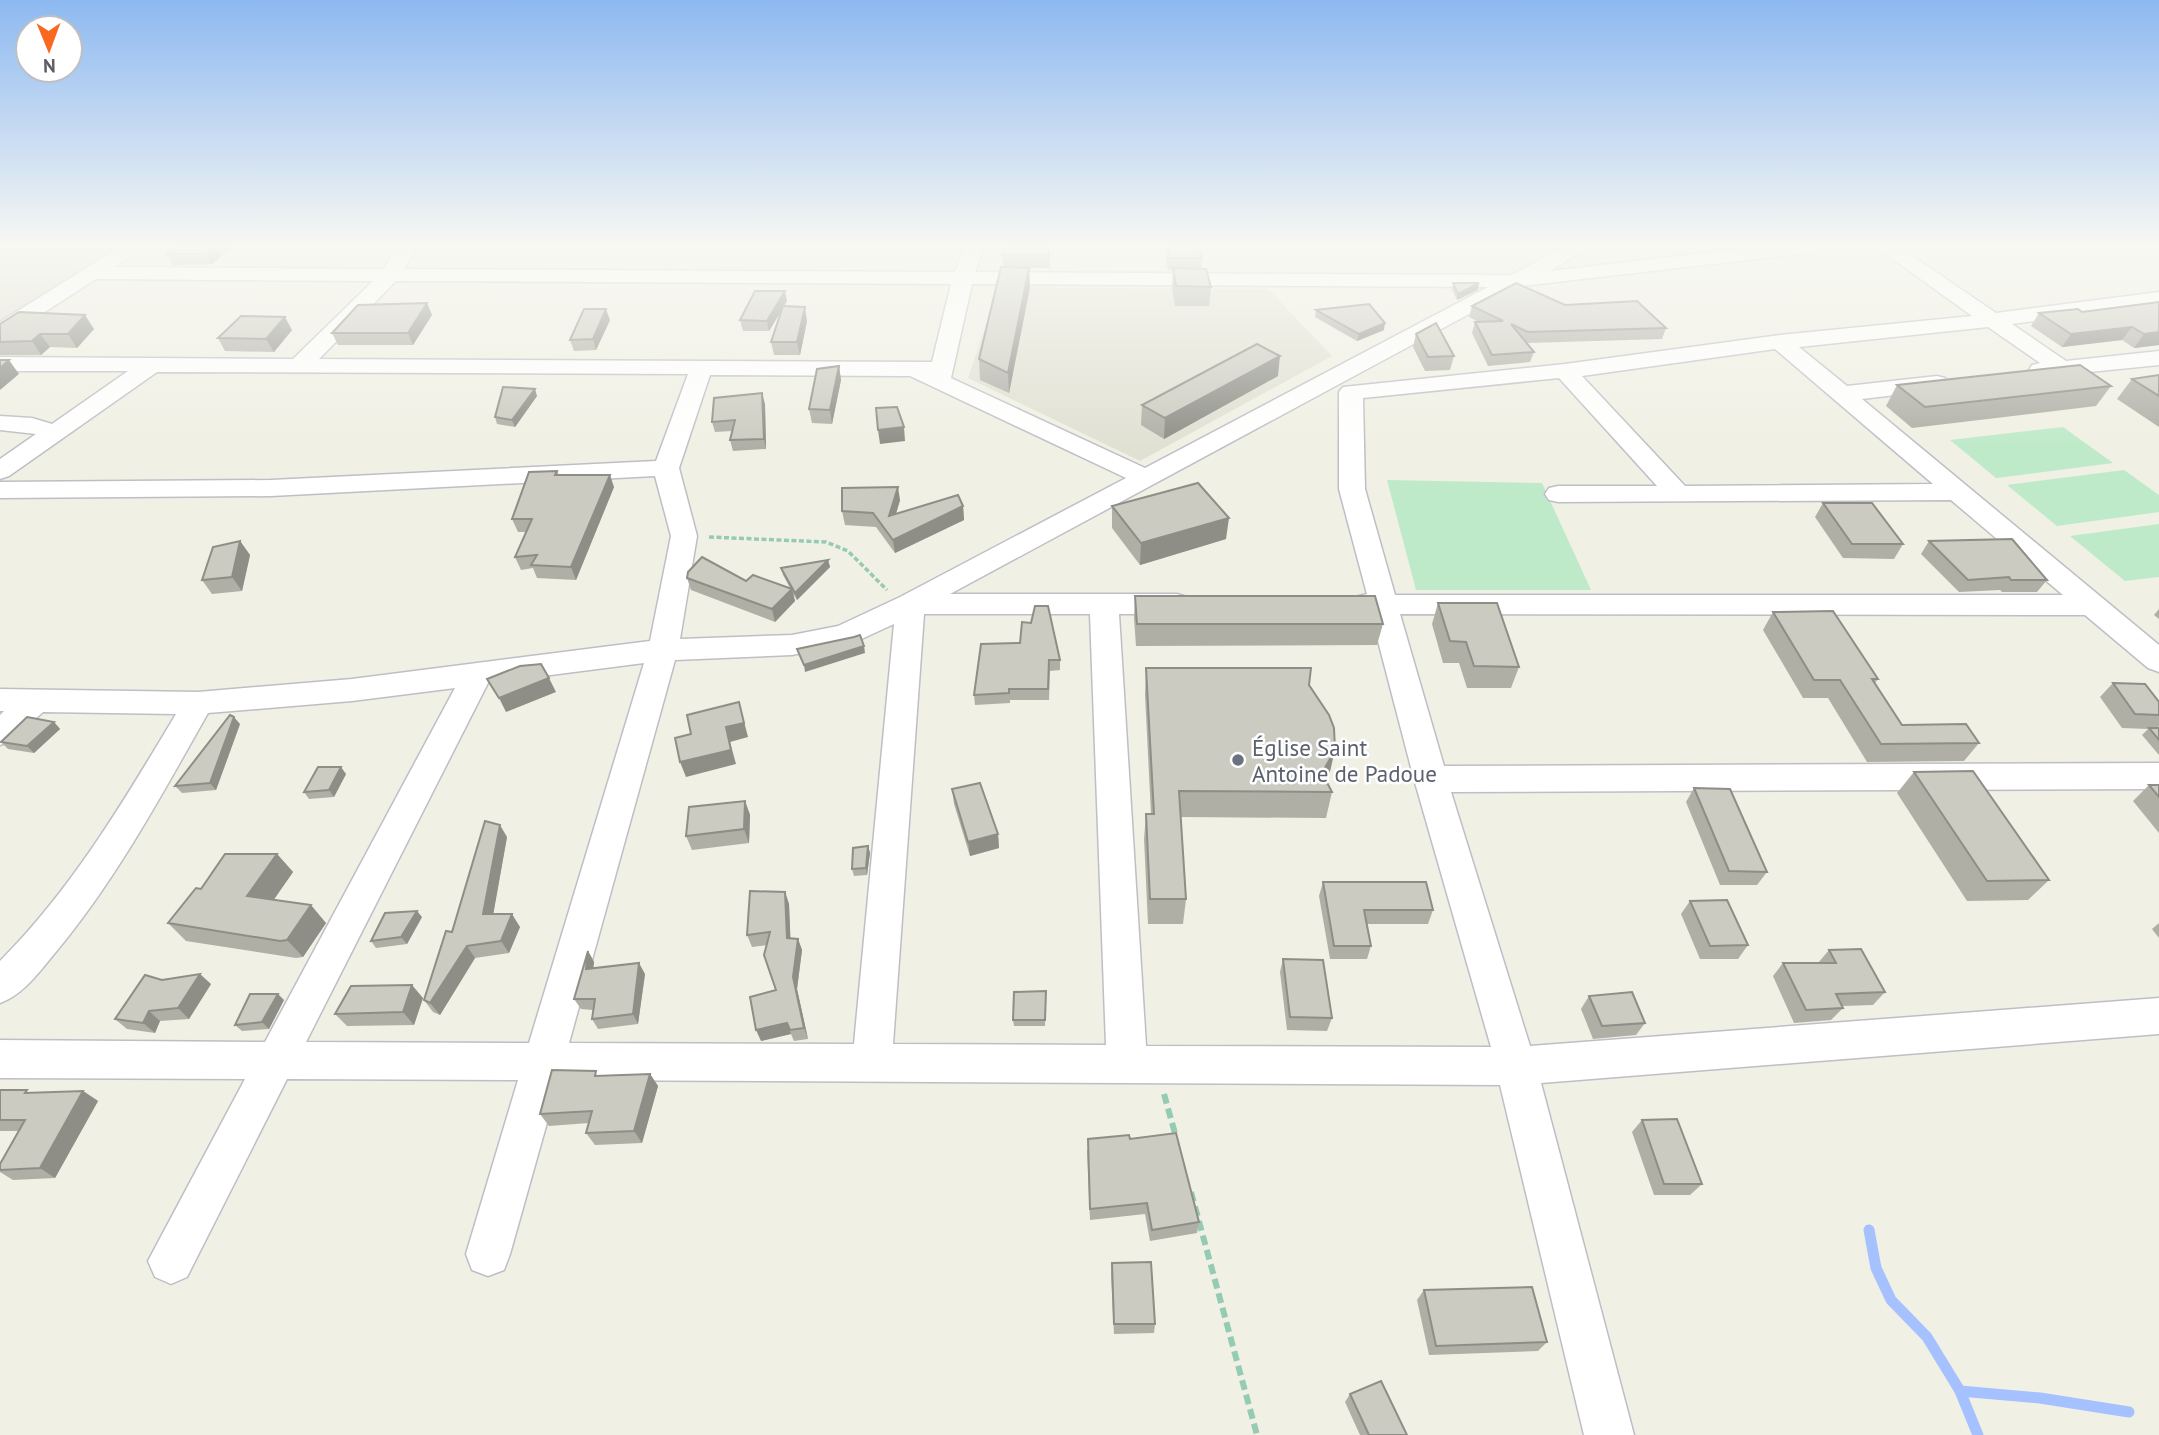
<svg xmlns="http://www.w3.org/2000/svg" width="2159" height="1435" font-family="'PT Sans',sans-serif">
<rect width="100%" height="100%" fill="#f0f0e4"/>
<!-- education -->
<g fill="#e0e0d3">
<path d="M0 247H118L0 322Z"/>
<path d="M999 287 1268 289 1332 356 1140 461 968 378Z"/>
</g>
<!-- green -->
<g fill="#beeac9">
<path d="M2063 427 2113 463 1996 478 1950 440Z"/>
<path d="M2124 470 2159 495V512L2057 526 2007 485Z"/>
<path d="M1387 480 1542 483 1591 590H1416Z"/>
<path d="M2159 524V577L2125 581 2070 536Z"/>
</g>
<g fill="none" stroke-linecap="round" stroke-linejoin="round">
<!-- stream -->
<g stroke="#a5c1ff" stroke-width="11">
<path d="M1869 1230 1876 1268 1891 1300 1927 1337 1960 1391 1978 1435"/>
<path d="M1960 1391 2040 1398 2129 1412"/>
</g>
<!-- minor casing -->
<g stroke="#bebfc6" stroke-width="3">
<path id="minor" d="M120 247H143L115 267 384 269 397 247H417L404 269 955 272 964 247H984L975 272 1511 275 1564 247H1589L1550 271 1758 247H1818L1815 251 1808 253 1521 286 950 594H1177L1187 597 1191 604 1187 611 1177 614H1119L1146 1046 1491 1047 1414 779 1371 614 1355 611 1351 604 1355 597 1367 594 1339 489V392L1343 387 1565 364 1780 335 1972 316 1876 247H1899L1996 313 2159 292V304L2012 324 2066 361 2159 351V365L2040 377 2032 375 2029 370 2032 365 2040 363 1988 327 1799 347 1847 386 1937 376 1945 378 1949 383 1945 388 1937 390 1862 399 2159 645V672L2148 668 2085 615 1400 614 1444 766 2159 763V789L1451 792 1530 1046 2159 998V1034L1541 1083 1634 1435H1584L1500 1085 559 1080 510 1254 504 1270 488 1276 472 1270 466 1254 518 1080 287 1079 187 1277 171 1284 155 1277 148 1261 245 1079 0 1078V1040L265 1042 455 688 352 701 208 713C161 796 116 880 55 953 39 972 23 995 0 1003V961C72 889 124 801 176 714L43 712 11 741 0 745V715L4 711H0V689L198 692 352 679 650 641 671 536 655 476 271 496 0 498V482L271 480 656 461 688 374 157 372 9 476 0 479V459L36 434 0 430V416L32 418 52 424 128 371H0V357L293 359 373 281 96 279 8 336 0 338V322ZM396 281 951 284 932 362 319 359ZM972 284 1488 287 1145 468 951 378ZM1775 349 1933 484 1685 486 1582 376ZM710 375 910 376 1126 478 900 597 838 626 792 635 680 639 697 536 679 468ZM1559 378 1657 486H1558L1549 488 1545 494 1549 500 1558 502 1951 500 2063 595H1395L1365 489 1363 398ZM924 614H1090L1106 1045 893 1044ZM894 624 854 1044 569 1043 675 660 792 655 855 642ZM644 663 529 1043 306 1042 488 683Z"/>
</g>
<!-- path-far1 -->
<path stroke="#96cbb3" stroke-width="3.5" stroke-dasharray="5 2.5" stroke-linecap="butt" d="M709 537 826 542 848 551 887 590"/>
<!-- path -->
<g stroke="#96cbb3" stroke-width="6" stroke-dasharray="10 5" stroke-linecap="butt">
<path d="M1164 1094 1176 1137"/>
<path d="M1191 1192 1257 1435"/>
</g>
<!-- minor -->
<use href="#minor" fill="#fff" fill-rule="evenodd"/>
</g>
<!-- wall -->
<g fill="#afafa6">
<path d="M232 247 212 264 173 265 167 254Z"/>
<path d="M1050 247V268H1029L1030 287 1009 393 980 380 979 359 1003 267 1002 255Z"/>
<path d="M1165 247H1199L1202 258 1201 269 1211 287 1209 306H1175L1172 288 1173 270H1168L1165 252Z"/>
<path d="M1453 283H1479L1478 290 1457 300 1452 289Z"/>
<path d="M787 301 784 306 807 321 800 355H774L771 342 782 310 769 331H743L740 320Z"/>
<path d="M2159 302V345L2134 348 2122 340 2062 347 2031 326 2039 313 2082 312Z"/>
<path d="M427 303 432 315 413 345H338L332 333Z"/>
<path d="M1565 305 1666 328 1662 339 1527 343 1534 352 1530 362 1488 366 1472 333 1475 322H1479L1469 317 1472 306Z"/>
<path d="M1316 310 1384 330 1357 341 1315 317Z"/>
<path d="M610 320 596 350 574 351 570 340Z"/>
<path d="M0 324 94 329 77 348 50 347 41 355H0Z"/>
<path d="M292 330 274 352 225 351 218 338Z"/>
<path d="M1416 334 1454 356 1450 370 1425 371 1413 347Z"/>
<path d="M839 366 841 380 832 424 812 423 809 409Z"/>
<path d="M2159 375V427L2117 399 2132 379Z"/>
<path d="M1278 376 1164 439 1141 425 1142 405Z"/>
<path d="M1897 385 2111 386 2096 406 1912 428 1886 406Z"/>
<path d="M537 396 515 427 497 424 495 417Z"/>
<path d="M765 404 766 449 733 451 730 440 732 431 715 432 712 422Z"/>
<path d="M557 471 559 475 614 487 576 580 537 578 533 568 521 570 515 557 527 532H518L512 519Z"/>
<path d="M900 500 896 514 963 506 964 520 895 553 876 527 845 525 842 511Z"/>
<path d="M1823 503 1903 544 1894 559 1843 558 1815 517Z"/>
<path d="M1112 506 1226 539 1140 565 1112 528Z"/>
<path d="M240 541 250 555 242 591 212 594 202 580Z"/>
<path d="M1929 541 2047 580 2037 592H2002L2000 590 1959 592 1921 554Z"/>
<path d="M828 560 830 567 797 600 793 594 795 601 775 622 691 590 687 578 746 581 790 588 783 575 781 568Z"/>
<path d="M1135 596 1383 624 1377 645 1136 646 1134 618Z"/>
<path d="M1438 603 1519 667 1511 688H1467L1459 663H1443L1432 624Z"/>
<path d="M2159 609V619L2154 615Z"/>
<path d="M1773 612 1878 679 1875 683 1902 725 1979 743 1964 761 1867 762 1828 698H1803L1763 630Z"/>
<path d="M981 644 1060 660V670L1050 671 1049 700H1010V703L975 705 974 695Z"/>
<path d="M1146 668 1309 685 1329 776 1326 781 1332 792 1326 818 1181 817 1186 899 1183 924H1148L1144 839 1146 814H1151L1145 695Z"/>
<path d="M2113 683 2159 702V726L2157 728H2159V755L2142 735 2148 729 2122 728 2100 697Z"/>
<path d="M54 722 60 729 34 753 8 749 1 742Z"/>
<path d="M240 724 216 790 182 793 175 786Z"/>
<path d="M1914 772 2049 880 2028 900 1967 901 1897 793Z"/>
<path d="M346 774 334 797 309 799 304 792Z"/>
<path d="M2149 785H2159V833L2133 801Z"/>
<path d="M1694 788 1767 872 1757 885H1720L1686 802Z"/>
<path d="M952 789 998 834 999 848 970 856 954 804Z"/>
<path d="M745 801 750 815 749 843 692 850 686 836Z"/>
<path d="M507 837 493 914 520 927 509 953 475 958 440 1015 433 1012 424 1000 452 932Z"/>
<path d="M868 846 870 853 867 875 854 876 852 869Z"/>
<path d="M277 854 293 872 273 900 326 923 303 957 296 958 186 941 168 923 201 889Z"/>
<path d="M1323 882 1433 910 1428 924H1366L1371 946 1367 959H1330L1319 896Z"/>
<path d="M785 892 789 904 790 938 798 939 802 950 797 989 808 1039 794 1041 791 1034 761 1041 776 990 767 945 752 947 747 935Z"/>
<path d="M1690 901 1748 945 1738 959H1700L1681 914Z"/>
<path d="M422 917 407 944 376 948 371 941Z"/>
<path d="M2159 923V938L2152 929Z"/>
<path d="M1829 950 1885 992 1873 1005 1843 1006V1008L1831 1020 1794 1023 1773 976 1783 963H1818Z"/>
<path d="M588 951 594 962 593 968 645 974 638 1024 598 1029 592 1019 593 1010 581 1009 574 999Z"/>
<path d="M1283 959 1332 1018 1327 1031 1287 1030 1280 972Z"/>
<path d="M162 980 211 984 189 1019 160 1021 155 1033 127 1029 115 1019Z"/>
<path d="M1589 996 1645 1023 1636 1035 1593 1039 1581 1009Z"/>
<path d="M1046 997 1045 1026H1014L1013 1020Z"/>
<path d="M423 998 414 1025 347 1026 335 1014Z"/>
<path d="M284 1000 269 1029 242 1031 235 1025Z"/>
<path d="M650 1074 658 1086 642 1143 595 1145 586 1133 589 1123 549 1126 540 1114 600 1076Z"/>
<path d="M0 1090 31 1093 83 1091 98 1101 55 1178 13 1180 0 1172V1164L19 1131H0Z"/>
<path d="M1642 1120 1702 1184 1690 1195H1654L1632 1132Z"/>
<path d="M1130 1139 1199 1222 1197 1233 1150 1241 1145 1214 1090 1220 1087 1150Z"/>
<path d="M1112 1263 1155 1324 1154 1333 1114 1334 1111 1274Z"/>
<path d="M1424 1290 1547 1342 1538 1351 1429 1355 1417 1300Z"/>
<path d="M1350 1394 1406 1435H1360L1345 1402Z"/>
</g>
<!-- shaded-wall -->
<g fill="#8e8e87">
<path d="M214 247H232L212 264 206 254Z"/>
<path d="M1029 268 1030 287 1009 393 1008 373Z"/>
<path d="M1479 283 1478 290 1457 300 1458 294Z"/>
<path d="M785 291 787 301 769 331 767 321Z"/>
<path d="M427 303 432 315 413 345 408 333Z"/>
<path d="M805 307 807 321 800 355 797 342Z"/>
<path d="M606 309 610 320 596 350 593 339Z"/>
<path d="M85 315 94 329 77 348 68 334Z"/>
<path d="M285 317 292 330 274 352 266 339Z"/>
<path d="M1385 323 1384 330 1357 341 1359 334Z"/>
<path d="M2132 327 2122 340 2062 347 2071 334Z"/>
<path d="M2159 332V345L2134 348 2144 334Z"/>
<path d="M40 334 50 347 41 355 32 341Z"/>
<path d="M1280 356 1278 376 1164 439 1165 418Z"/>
<path d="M9 360 19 374 0 390V368Z"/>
<path d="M839 366 841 380 832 424 830 410Z"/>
<path d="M535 389 537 396 515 427 512 420Z"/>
<path d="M762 393 765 404 766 449 764 439Z"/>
<path d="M904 427 905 441 880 444 878 430Z"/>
<path d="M610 475 614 487 576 580 571 567Z"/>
<path d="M898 487 900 500 891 530 889 516Z"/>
<path d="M963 506 964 520 895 553 893 540Z"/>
<path d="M1229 518 1226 539 1140 565 1141 543Z"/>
<path d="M240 541 250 555 242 591 232 577Z"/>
<path d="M828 560 830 567 797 600 795 593Z"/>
<path d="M792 589 795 601 775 622 772 609Z"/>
<path d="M864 646 865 653 805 672 804 665Z"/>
<path d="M549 678 556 692 506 712 499 698Z"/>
<path d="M739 702 748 737 730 742 736 764 686 777 680 762 726 727Z"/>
<path d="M234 717 240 724 216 790 210 783Z"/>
<path d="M54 722 60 729 34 753 27 746Z"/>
<path d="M1335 750 1329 776 1320 792 1322 773Z"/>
<path d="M341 767 346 774 334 797 329 790Z"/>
<path d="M745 801 750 815 749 843 744 829Z"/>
<path d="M500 825 507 837 491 927 483 914Z"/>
<path d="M998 834 999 848 970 856 968 842Z"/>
<path d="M868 846 870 853 867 875 866 868Z"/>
<path d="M277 854 293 872 264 914 247 896Z"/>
<path d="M785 892 789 904 791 950 787 938Z"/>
<path d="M311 905 326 923 303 957 287 940Z"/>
<path d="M417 911 422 917 407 944 401 937Z"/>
<path d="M512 914 520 927 509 953 501 941Z"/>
<path d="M798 939 802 950 797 989 808 1039 804 1028 793 977Z"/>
<path d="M467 946 475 958 440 1015 430 1003Z"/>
<path d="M588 951 594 962 592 980 586 969Z"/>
<path d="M639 963 645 974 638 1024 633 1014Z"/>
<path d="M200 974 211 984 189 1019 178 1008Z"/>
<path d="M412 985 423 998 414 1025 403 1012Z"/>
<path d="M278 994 284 1000 269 1029 262 1022Z"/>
<path d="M149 1011 160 1021 155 1033 143 1023Z"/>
<path d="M787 1023 791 1034 761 1041 756 1030Z"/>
<path d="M650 1074 658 1086 642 1143 634 1131Z"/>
<path d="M83 1091 98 1101 55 1178 40 1168Z"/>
</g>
<!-- building -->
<g fill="#cbcbc1" stroke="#8e8e87" stroke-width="2">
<path d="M175 247H214L206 254H167Z"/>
<path d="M1005 247H1049V255H1002Z"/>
<path d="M1167 247H1199L1202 258H1169Z"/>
<path d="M1001 267 1029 268 1008 373 979 359Z"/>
<path d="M1173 268 1206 269 1211 287 1176 286Z"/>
<path d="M1453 283H1479L1458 294Z"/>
<path d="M1516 283 1565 305 1637 301 1666 328 1528 332 1511 324 1534 352 1492 355 1475 322 1503 321 1472 306Z"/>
<path d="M755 291H785L767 321 740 320Z"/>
<path d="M2159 302V332L2144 334 2132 327 2071 334 2039 313 2078 309 2082 312Z"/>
<path d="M427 303 408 333H332L358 305Z"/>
<path d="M1369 304 1385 323 1359 334 1316 310Z"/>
<path d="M783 306 805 307 797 342H771Z"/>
<path d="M584 309H606L593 339 570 340Z"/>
<path d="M19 312 85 315 68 334H40L32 341 0 342V324Z"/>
<path d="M241 316 285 317 266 339 218 338Z"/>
<path d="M1436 323 1454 356 1428 357 1416 334Z"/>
<path d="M1257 344 1280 356 1165 418 1142 405Z"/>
<path d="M0 360H9L0 368Z"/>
<path d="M2080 365 2111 386 1925 407 1897 385Z"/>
<path d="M839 366 830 410 809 409 817 369Z"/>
<path d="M2159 375V396L2132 379Z"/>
<path d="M503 387 535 389 512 420 495 417Z"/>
<path d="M762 393 764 439 730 440 735 420 712 422 714 398Z"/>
<path d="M897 407 904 427 878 430 876 408Z"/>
<path d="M557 471 555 475H610L571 567 531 565 537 555 515 557 532 519H512L529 472Z"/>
<path d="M1198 483 1229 518 1141 543 1112 506Z"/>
<path d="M898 487 889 516 958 495 963 506 893 540 873 513 842 511V488Z"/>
<path d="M1823 503H1872L1903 544H1852Z"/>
<path d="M2012 539 2047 580H2011L2009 577 1968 580 1929 541Z"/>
<path d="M240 541 232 577 202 580 213 547Z"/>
<path d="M702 557 746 581 753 575 792 589 772 609 687 578 688 572Z"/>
<path d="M828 560 795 593 781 568Z"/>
<path d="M1135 596H1375L1383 624H1137Z"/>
<path d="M1438 603H1497L1519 667 1474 666 1466 642 1450 641Z"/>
<path d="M1035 606H1048L1060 660H1049L1048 689H1009V693L974 695 981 644 1020 643 1022 622 1031 623Z"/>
<path d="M1833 611 1878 679H1872L1902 725 1966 724 1979 743 1881 744 1840 680H1814L1773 612Z"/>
<path d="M860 635 864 646 804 665 797 649 854 637Z"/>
<path d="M541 664 549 678 499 698 487 679 520 666Z"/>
<path d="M1146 668H1311L1309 685 1329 715 1334 728 1335 750 1322 773 1332 792 1179 791 1186 899H1150L1146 814H1154Z"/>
<path d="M2113 683 2145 684 2159 702V715L2135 714Z"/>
<path d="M739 702 744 723 726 727 731 750 680 762 675 738 691 734 687 715Z"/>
<path d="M230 715 234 717 210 783 175 786Z"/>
<path d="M27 717 54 722 27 746 1 742Z"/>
<path d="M2149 728H2159V740Z"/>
<path d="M318 767H341L329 790 304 792Z"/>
<path d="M1973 771 2049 880 1987 881 1914 772Z"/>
<path d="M980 783 998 834 968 842 952 789Z"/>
<path d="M2149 785H2159V797Z"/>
<path d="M1694 788 1730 789 1767 872 1729 871Z"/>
<path d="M745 801 744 829 686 836 689 807Z"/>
<path d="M485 821 500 825 483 914H512L501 941 467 946 430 1003 424 1000 446 931 452 932Z"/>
<path d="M868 846 866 868 852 869 853 848Z"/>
<path d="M225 854H277L247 896 311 905 287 940 280 941 168 923 196 888 201 889Z"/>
<path d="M1323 882H1426L1433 910H1364L1371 946H1334Z"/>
<path d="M750 891 785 892 787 938 798 939 793 977 804 1028 790 1030 787 1023 756 1030 750 997 776 990 764 955 770 932 747 935Z"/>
<path d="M1727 900 1748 945 1710 946 1690 901Z"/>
<path d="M417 911 401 937 371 941 385 913Z"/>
<path d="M1861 949 1885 992 1836 994 1843 1008 1806 1010 1783 963H1836L1829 950Z"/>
<path d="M588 951 586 969 639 963 633 1014 592 1019 595 999H574Z"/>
<path d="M1283 959 1323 960 1332 1018 1290 1017Z"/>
<path d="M200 974 178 1008 149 1011 143 1023 115 1019 145 975 162 980Z"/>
<path d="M412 985 403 1012 335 1014 351 986Z"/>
<path d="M1046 991 1045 1020H1013L1014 992Z"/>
<path d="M1632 992 1645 1023 1602 1026 1589 996Z"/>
<path d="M250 994H278L262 1022 235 1025Z"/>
<path d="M552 1070 596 1071 595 1076 650 1074 634 1131 586 1133 592 1111 540 1114Z"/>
<path d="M0 1090H27L25 1093 83 1091 40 1168 0 1170V1164L25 1120H0Z"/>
<path d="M1677 1119 1702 1184H1664L1642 1120Z"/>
<path d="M1176 1133 1199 1222 1152 1230 1147 1203 1090 1209 1088 1139 1129 1135 1130 1139Z"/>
<path d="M1151 1262 1155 1324H1114L1112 1263Z"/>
<path d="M1532 1287 1547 1342 1436 1346 1424 1290Z"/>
<path d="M1381 1381 1407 1435H1369L1350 1394Z"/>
</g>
<!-- sky -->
<linearGradient id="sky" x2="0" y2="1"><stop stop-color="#8db9f1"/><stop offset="0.55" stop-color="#f8f8f3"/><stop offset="1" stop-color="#f8f8f3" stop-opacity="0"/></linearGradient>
<rect width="2159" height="448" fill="url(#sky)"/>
<!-- markers -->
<circle fill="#6b7280" stroke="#fff" stroke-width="2.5" cx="1238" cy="760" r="7"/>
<g text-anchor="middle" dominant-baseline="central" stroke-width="5" stroke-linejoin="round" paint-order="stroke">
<!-- worship labels -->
<g font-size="23" fill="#5b616d" stroke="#fff" text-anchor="start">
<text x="1252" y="747">Église Saint<tspan x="1252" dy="26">Antoine de Padoue</tspan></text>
</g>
</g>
<!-- north arrow -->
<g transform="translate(49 49) rotate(179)"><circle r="33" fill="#ffffff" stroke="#bebfc2" stroke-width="2"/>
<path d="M0-5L12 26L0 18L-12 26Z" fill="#fa6820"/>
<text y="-10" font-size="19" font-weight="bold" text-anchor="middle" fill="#5c5e66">N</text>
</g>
</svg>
